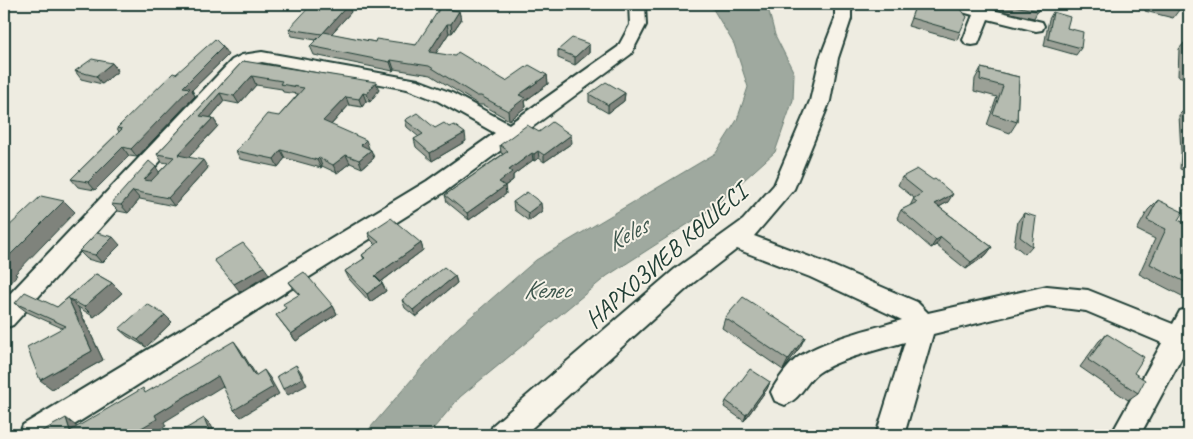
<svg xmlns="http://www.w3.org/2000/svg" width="1193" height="439" font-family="Caveat,sans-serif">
<rect width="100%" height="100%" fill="#eeece1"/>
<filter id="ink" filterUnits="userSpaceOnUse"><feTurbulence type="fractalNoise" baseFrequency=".02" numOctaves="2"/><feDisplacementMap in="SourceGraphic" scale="10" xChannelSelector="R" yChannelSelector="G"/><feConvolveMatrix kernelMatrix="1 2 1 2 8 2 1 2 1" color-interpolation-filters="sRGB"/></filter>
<g filter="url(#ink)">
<!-- water -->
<path fill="#9fa99f" stroke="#6c7e74" d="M710 4H767L775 35 794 73 793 100 775 152 713 208 607 276 460 397 428 435H364L450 335 536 260 716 153 737 120 748 87 734 44Z"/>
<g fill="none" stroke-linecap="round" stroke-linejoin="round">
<!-- minor casing -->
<g stroke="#1f3d34" stroke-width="4">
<g id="minor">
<path d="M629 4H645L646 25 631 54 443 193 58 435H19L23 425 427 181 495 133 438 101 407 89 262 62 252 64 244 68 13 325 4 328V300L232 60 242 55 262 52 418 80 452 93 509 124 618 47 630 25Z"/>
<path d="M840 4H857L851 11V19L838 58 830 101 794 189 754 236 826 263 917 302 928 313 1047 286 1088 290 1173 324 1180 311 1189 308V344L1140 435H1111L1162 343 1086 311 1047 306 933 334 904 435H876L905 342C881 349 837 359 818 373 804 383 802 398 785 405L775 401 771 392C776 382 790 362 800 356 827 339 870 329 902 320L810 277 737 249 693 283 524 435H489L493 425 675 269 743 220 774 185 810 101 820 58 835 19V10Z"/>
<path d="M942 4H968L1042 22 1044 26 1042 30 1036 31 988 19 978 44 972 45 966 44 963 40 973 15 944 7Z"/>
</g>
</g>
<!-- minor -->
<use href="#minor" fill="#f7f3e8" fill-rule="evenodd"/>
</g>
<!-- wall -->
<g fill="#9ca197" stroke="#1f3d34">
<path d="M899 4H957L960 32 957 40 908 26 914 10 898 6Z"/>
<path d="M971 4H1041L1034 18Z"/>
<path d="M1145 4H1179V10L1173 18 1145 11Z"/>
<path d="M348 5 351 12 331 34 375 42 416 45 459 11 461 20 452 33H449L436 53 506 81 547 75 548 84 525 101 526 107 509 120 483 105H479L431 75 394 69 393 71 314 55 310 46 316 40 292 36 289 29Z"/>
<path d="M1189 8V25L1184 23 1187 11Z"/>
<path d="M1053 12 1067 28 1081 48 1076 55 1044 46 1049 19Z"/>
<path d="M1185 42 1189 43V79L1178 76 1179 49Z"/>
<path d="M589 44V53L575 65 558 58V50Z"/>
<path d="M228 55 192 90 195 96 137 157 129 156 95 190 78 187 71 179 119 132 117 128 176 74Z"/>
<path d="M243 61 379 90 370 102 366 101 362 107 349 105 331 125 369 148V149L371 150 374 158 362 168 350 163 337 173 322 166 321 168 285 158 278 167 240 159 236 151 279 116 298 94 283 92 282 89 256 85 239 104 224 101 210 118H213L218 126 189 157 208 168 174 206 140 199 128 213 118 211 111 204 159 172 168 163 162 162 157 154Z"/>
<path d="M112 63 118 71 102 84 81 79 75 71Z"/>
<path d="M981 68 1019 77 1017 122 1010 133 987 125 997 97 974 91 975 79Z"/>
<path d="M625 93 624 101 608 113 589 102V94Z"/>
<path d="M1186 108 1189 109V172L1180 169 1181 152 1179 115Z"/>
<path d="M405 120 435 128 466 141 432 161 416 147 414 139 419 137 407 127Z"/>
<path d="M539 132 572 143 544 162 539 158 534 161 533 160 513 175V180L505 186 506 194 469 220 447 202 445 195 503 154 501 153 500 145Z"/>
<path d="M902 177 948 202 939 207 992 247 986 255 966 269 936 245 931 248 897 218 901 210 910 206 914 198 898 185Z"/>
<path d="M1158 200 1178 220 1189 225V293L1184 297 1139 274 1155 239 1137 230 1148 210Z"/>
<path d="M513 202 542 211 529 221 514 210Z"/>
<path d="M1024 213 1032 246 1025 254 1014 245 1018 221Z"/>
<path d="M368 233 421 243 423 250 381 282 386 291 370 302 349 279 345 271 364 259 362 255 376 245 371 240Z"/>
<path d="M120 245 102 263 87 259 79 251Z"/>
<path d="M96 274 112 283 122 293 94 317 78 307 103 360 52 389 62 328 27 312 15 303 57 307Z"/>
<path d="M455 276 457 283 416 317 405 308 402 300Z"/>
<path d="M289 282 333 306 337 314 296 341 276 315 286 308 299 295 294 289Z"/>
<path d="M725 318 805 337 800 347 783 370 722 328Z"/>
<path d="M172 322 146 347 127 336 119 329Z"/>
<path d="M1107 334 1134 373 1138 393 1128 400 1080 367 1099 341Z"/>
<path d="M770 382 767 389 744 421 724 407 726 401Z"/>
</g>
<!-- shaded-wall -->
<g fill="#7f837b" stroke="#1f3d34">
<path d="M348 5 351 12 325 41 322 34Z"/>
<path d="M459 11 461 20 452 33 451 24Z"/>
<path d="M447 24 449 33 431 61 429 52Z"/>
<path d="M589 44V53L575 65V57Z"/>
<path d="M223 47 228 55 192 90 195 96 137 157 131 149 183 87Z"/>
<path d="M391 60 394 69 393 71 390 62Z"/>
<path d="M112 63 118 71 102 84 96 76Z"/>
<path d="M547 75 548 84 525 101 526 107 509 120 508 111 519 95Z"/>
<path d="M252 76 256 85 239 104 234 96Z"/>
<path d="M376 82 379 90 370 102 367 94Z"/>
<path d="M220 93 224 101 205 124 200 116Z"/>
<path d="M363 93 366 101 362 107 359 99Z"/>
<path d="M625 93 624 101 608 113V105Z"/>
<path d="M346 97 349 105 327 129 323 121Z"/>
<path d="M213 118 218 126 183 163 178 155Z"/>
<path d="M465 133 466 141 432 161 430 153Z"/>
<path d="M571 135 572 143 544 162V155Z"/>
<path d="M366 140 369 148 364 153 361 145Z"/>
<path d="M123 147 129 156 95 190 88 182Z"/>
<path d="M281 150 285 158 278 167 274 159Z"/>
<path d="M371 150 374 158 362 168 359 160Z"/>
<path d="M538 151 539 158 534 161V154Z"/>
<path d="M532 153 533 160 513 175V180L500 189 499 182 509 170Z"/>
<path d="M346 155 350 163 337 173 333 165Z"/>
<path d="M319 158 322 166 321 168 317 160Z"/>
<path d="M203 160 208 168 174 206 168 198Z"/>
<path d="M156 167 161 175 150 188 144 180Z"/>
<path d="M505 186 506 194 469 220 467 213Z"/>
<path d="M133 191 140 199 128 213 121 205Z"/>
<path d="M953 194 948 202 930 212 935 204Z"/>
<path d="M64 201 75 212 15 274 17 275 4 289V261Z"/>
<path d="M541 203 542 211 529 221 528 213Z"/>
<path d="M113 237 120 245 102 263 95 255Z"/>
<path d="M941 237 936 245 931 248 936 240Z"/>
<path d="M421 243 423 250 378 284 375 276Z"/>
<path d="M992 247 986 255 966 269 971 262Z"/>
<path d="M264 267 269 274 240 292 234 284Z"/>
<path d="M455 276 457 283 416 317 413 310Z"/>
<path d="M112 283 122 293 94 317 84 307Z"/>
<path d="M382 283 386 291 370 302 367 294Z"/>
<path d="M68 298 78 307 103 360 52 389 40 380 92 351Z"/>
<path d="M333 306 337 314 296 341 291 334Z"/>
<path d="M165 315 172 322 146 347 138 340Z"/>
<path d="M805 337 800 347 783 370 788 360Z"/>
<path d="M234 341 240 349 261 383 255 376Z"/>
<path d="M296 365 301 372 307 385 288 395 283 389Z"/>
<path d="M264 370 270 378 279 394 241 417 234 410Z"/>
<path d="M218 376 226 384 164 422 166 426 150 435H129L155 415Z"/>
<path d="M770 382 767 389 744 421 746 415Z"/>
<path d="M66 418 76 426 80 435 70 431Z"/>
<path d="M204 418 211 425 216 435H201Z"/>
</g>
<!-- building -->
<g fill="#b5bbb0" stroke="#1f3d34">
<path d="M312 4H336L348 5 322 34 289 29Z"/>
<path d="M916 4H957L967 17 960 32 911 18Z"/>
<path d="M1006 4H1041L1038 11Z"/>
<path d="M1153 4H1179V10Z"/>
<path d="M440 8 459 11 451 24H447L429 52 455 56 458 52 506 81 529 65 547 75 519 95 525 98 508 111 481 96H477L429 66 391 60 390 62 310 46 324 32 375 42 376 39 416 45Z"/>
<path d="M1053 12 1070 17 1067 28 1083 32 1081 48 1048 39Z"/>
<path d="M572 38 589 44 575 57 558 50Z"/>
<path d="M215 39 223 47 183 87 190 88 131 149 123 147 88 182 71 179 122 129 117 128 173 73 176 74Z"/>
<path d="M1185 42 1189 43V70L1184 69Z"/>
<path d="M92 59 112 63 96 76 75 71Z"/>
<path d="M243 61 376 82 367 94 363 93 359 99 346 97 323 121 366 140 361 145 371 150 359 160 346 155 333 165 319 158 317 160 281 150 274 159 236 151 267 114 279 116 304 88 280 84 282 81 252 76 234 96 220 93 200 116 213 118 178 155 203 160 168 198 133 191 121 205 111 204 149 161 156 167 144 180 151 181 174 157 157 154Z"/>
<path d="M981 68 1019 77 1017 122 993 114 1003 86 980 80Z"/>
<path d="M606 82 625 93 608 105 589 94Z"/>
<path d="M1186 108 1189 109V162L1187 161 1189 145Z"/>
<path d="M417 113 435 128 444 123 449 127 454 125 465 133 430 153 414 139 423 134 405 120Z"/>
<path d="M552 122 571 135 544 155 538 151 534 154 532 153 509 170 512 172 499 182 505 186 467 213 445 195 508 151 500 145 527 125 539 132Z"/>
<path d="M917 169 933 180 935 179 953 194 935 204 992 247 971 262 941 237 936 240 901 210 917 202 913 199 922 193 902 177Z"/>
<path d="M527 192 541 203 528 213 513 202Z"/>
<path d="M41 196 64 201 4 261V231Z"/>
<path d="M1158 200 1183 212 1178 220 1189 225V284L1150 264 1166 229 1147 220Z"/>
<path d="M1024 213 1036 217 1032 246 1020 237Z"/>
<path d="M391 218 421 243 375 276 382 283 367 294 345 271 365 258 362 255 379 242 368 233Z"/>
<path d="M97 233 113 237 95 255 79 251Z"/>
<path d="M243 243 264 267 234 284 214 260Z"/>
<path d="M444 267 455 276 413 310 402 300Z"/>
<path d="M304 272 333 306 291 334 276 315 286 308 283 304 300 294 289 282Z"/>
<path d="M96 274 112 283 84 307 68 298 92 351 40 380 27 347 66 326 15 303 25 292 57 307Z"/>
<path d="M743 297 805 337 788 360 725 318Z"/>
<path d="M147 304 165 315 138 340 119 329Z"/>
<path d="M1107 334 1144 357 1134 373 1145 380 1138 393 1088 360Z"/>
<path d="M234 341 255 376 264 370 273 387 234 410 218 376 155 415 157 419 129 435H35L66 418 70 431 143 388 145 393Z"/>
<path d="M296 365 302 378 283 389 277 376Z"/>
<path d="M750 369 770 382 746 415 726 401Z"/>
<path d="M204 418 209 430 201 435H175Z"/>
</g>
</g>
<g text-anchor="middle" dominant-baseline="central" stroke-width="4" stroke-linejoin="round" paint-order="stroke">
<!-- street labels -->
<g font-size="25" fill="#1f3d34" stroke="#f7f3e8">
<text transform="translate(666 256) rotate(-41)">НАРХОЗИЕВ КӨШЕСІ</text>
</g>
<!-- water labels -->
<g font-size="26" font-style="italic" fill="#3f584f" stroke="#f7f3e8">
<text transform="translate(627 234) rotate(-29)">Keles</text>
<text x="547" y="289">Келес</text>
</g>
</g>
<!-- margin -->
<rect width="1193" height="439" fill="none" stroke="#f7f3e8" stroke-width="20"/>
<rect x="10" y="10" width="1173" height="419" fill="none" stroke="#1f3d34" stroke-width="2" filter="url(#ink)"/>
</svg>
